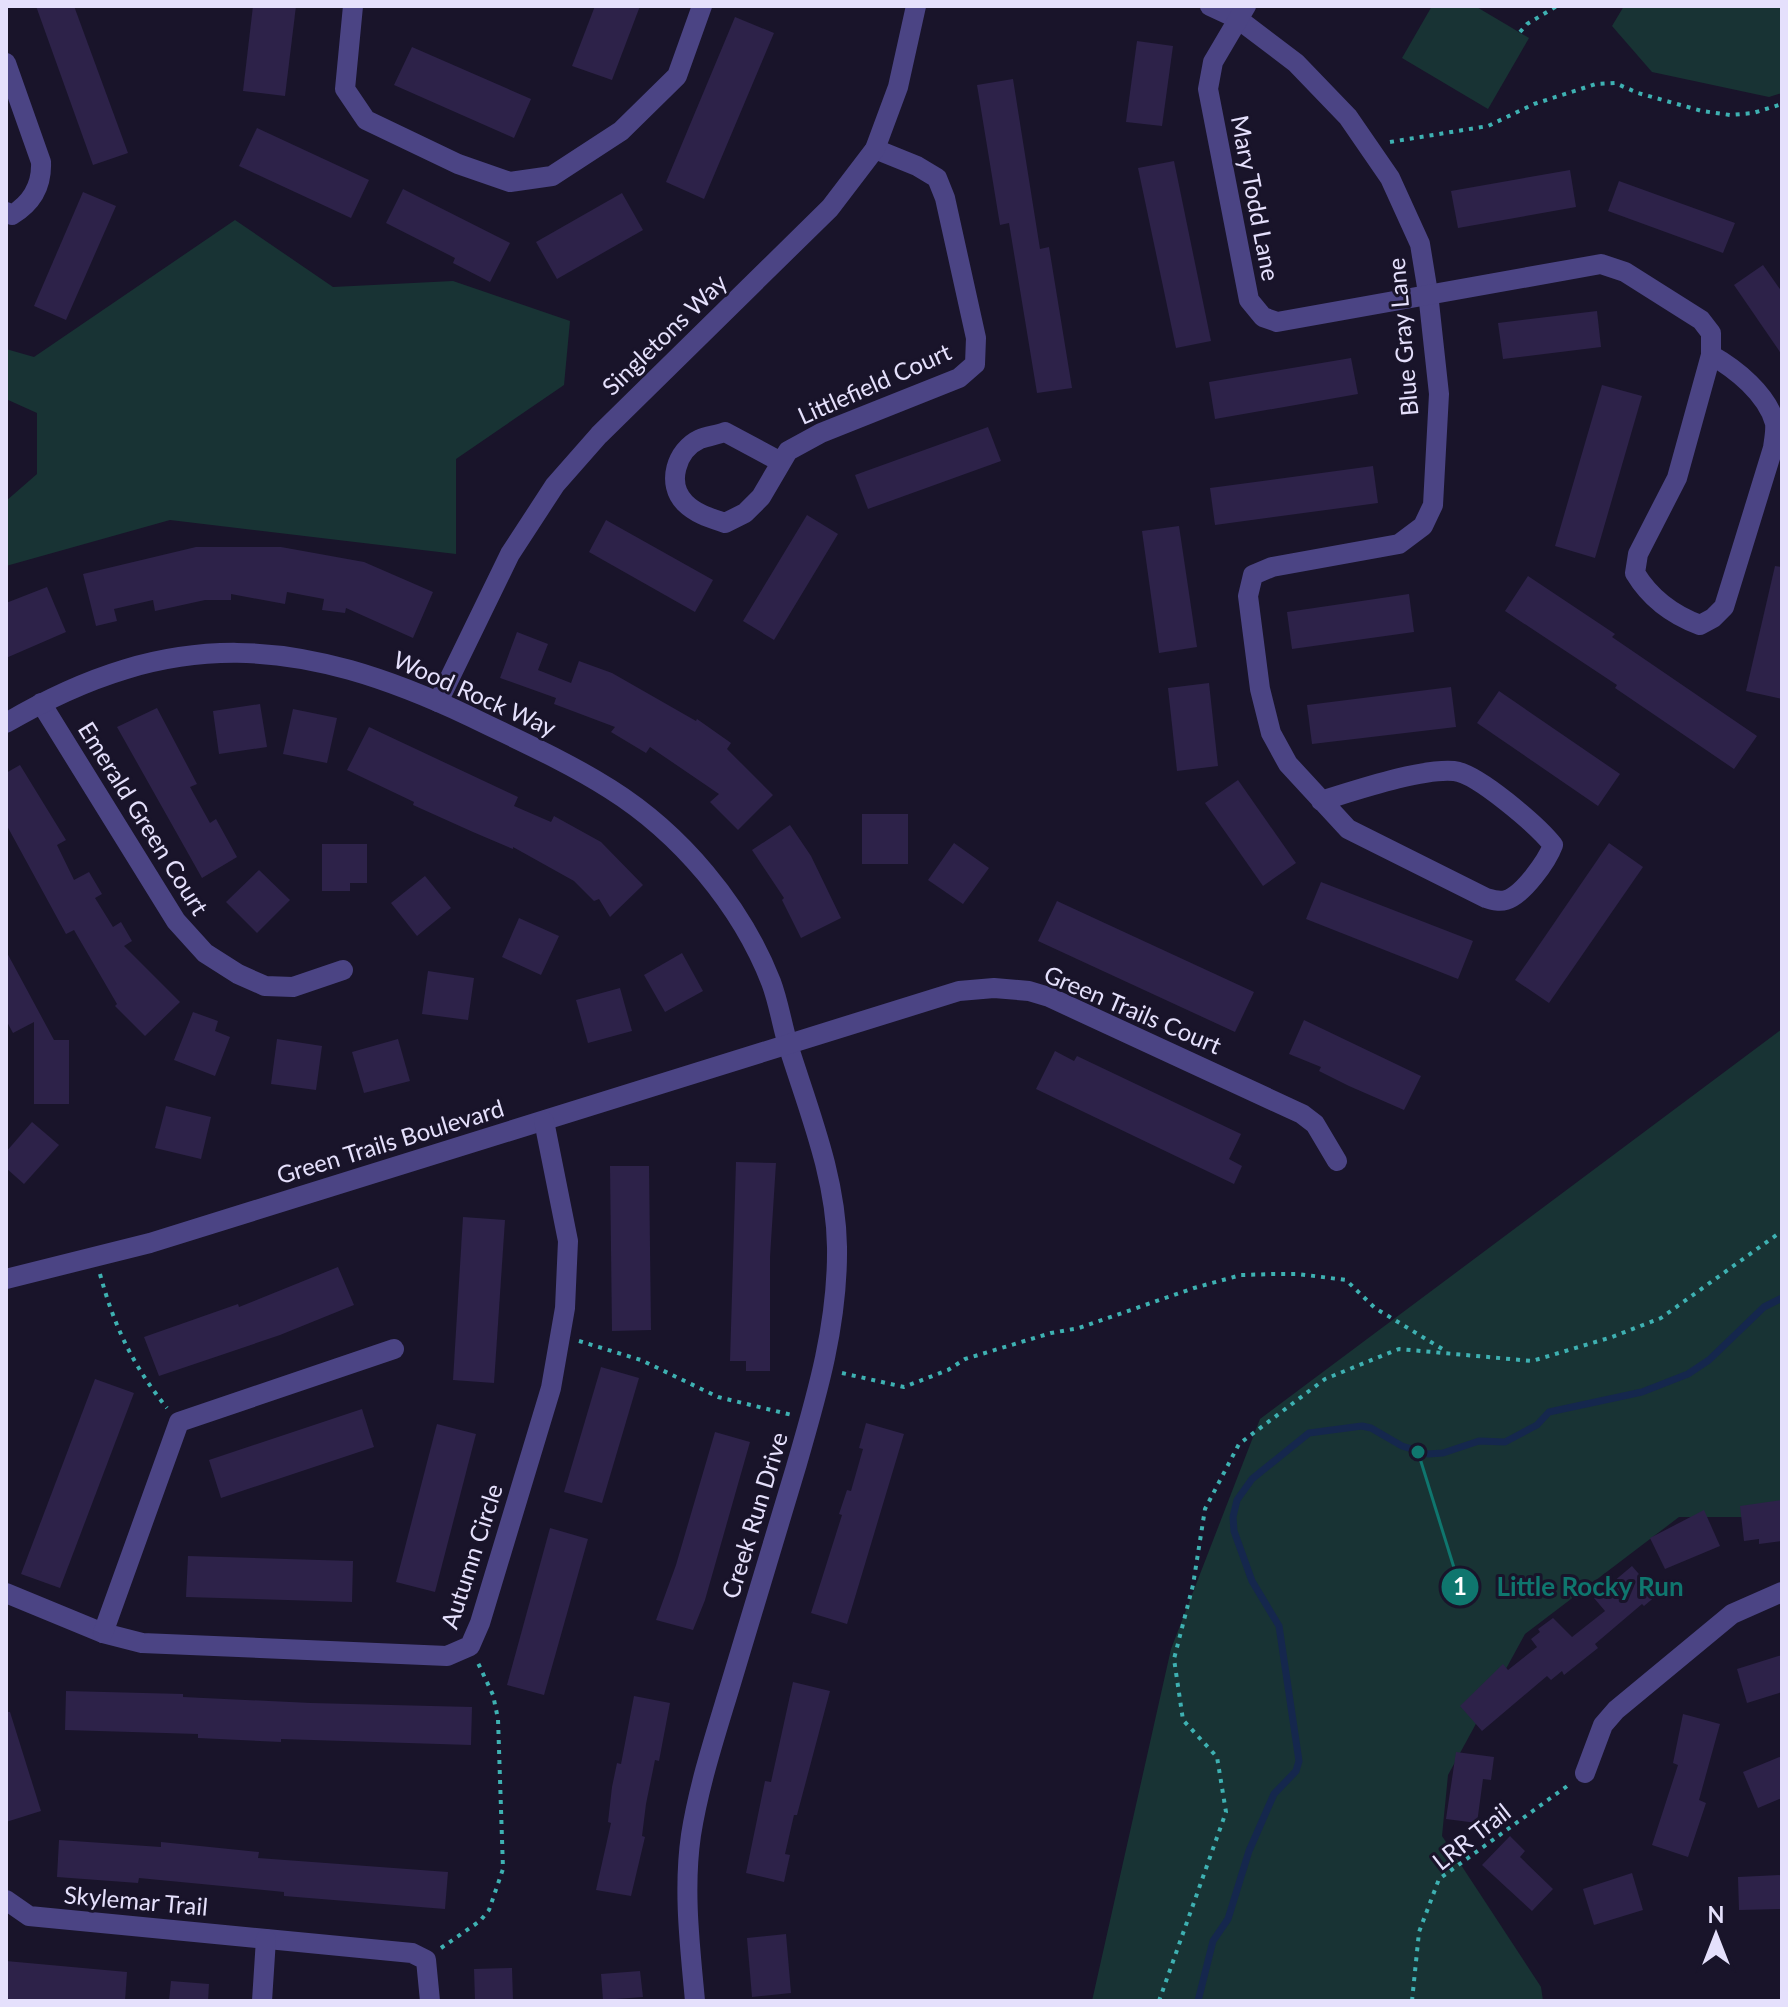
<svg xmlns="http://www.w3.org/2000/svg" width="1788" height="2007" font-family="Lato,sans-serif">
<rect width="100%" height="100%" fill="#19142a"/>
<!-- green -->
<g fill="#183334">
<path d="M1432 6H1475L1529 38 1488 109 1402 58Z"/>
<path d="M1624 6H1782V93L1769 97 1652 72 1612 26Z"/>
<path d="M235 220 333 287 453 281 570 321 564 385 456 459V554L170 520 6 566V501L37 474V413L6 399V349L34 357Z"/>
<path d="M1782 1029V1517H1679L1525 1634 1448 1775 1442 1836 1541 1987 1543 2001H1092L1171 1649 1260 1419Z"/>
</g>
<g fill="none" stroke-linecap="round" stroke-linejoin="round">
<!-- stream -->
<path stroke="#15274d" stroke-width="7" d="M1198 2001 1213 1941 1228 1919 1249 1851 1274 1794 1296 1771 1299 1761 1279 1626 1252 1581 1234 1531 1233 1517 1237 1500 1252 1479 1309 1433 1362 1426 1371 1428 1402 1446 1428 1454 1443 1453 1479 1441 1505 1442 1537 1425 1549 1412 1642 1392 1688 1374 1709 1360 1764 1307 1782 1298"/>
</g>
<!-- building -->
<g fill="#2d2249">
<path d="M36 6H74L128 153 93 165Z"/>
<path d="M253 6H296L285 96 243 91Z"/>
<path d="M595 6H640L612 80 572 66Z"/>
<path d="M735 17 774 33 704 199 666 182Z"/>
<path d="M1137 41 1173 46 1162 126 1126 122Z"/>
<path d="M412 47 531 99 514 138 394 85Z"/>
<path d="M1013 79 1040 249 1049 247 1072 388 1037 393 1009 223 1000 225 977 85Z"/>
<path d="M257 128 369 180 351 218 239 166Z"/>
<path d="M1174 161 1211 341 1176 348 1138 168Z"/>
<path d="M1570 170 1576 207 1458 228 1451 191Z"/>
<path d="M1619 181 1735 223 1723 253 1608 211Z"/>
<path d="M403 189 510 243 490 282 453 263 455 258 386 223Z"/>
<path d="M83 192 116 206 66 320 34 306Z"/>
<path d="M622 193 643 230 557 279 536 242Z"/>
<path d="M1763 265 1782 292V355L1734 285Z"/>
<path d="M1597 311 1601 347 1503 359 1498 323Z"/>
<path d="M1351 358 1358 394 1215 419 1209 382Z"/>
<path d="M1602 385 1642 396 1595 558 1555 546Z"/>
<path d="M988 427 1001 461 868 509 855 475Z"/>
<path d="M1373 466 1378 503 1215 525 1210 488Z"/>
<path d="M807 515 838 534 774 640 743 621Z"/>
<path d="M606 520 713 580 695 612 589 552Z"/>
<path d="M1179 526 1197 647 1159 653 1142 531Z"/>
<path d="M196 547H281L364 562 433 592 413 638 346 608 345 613 322 610 324 599 287 592 285 604 231 594V600H205L155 611 153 600 114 609 117 621 96 626 83 574Z"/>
<path d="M1775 566 1782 567V699L1746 691Z"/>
<path d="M1528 576 1615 634 1612 637 1757 736 1734 769 1615 688 1617 685 1505 611Z"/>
<path d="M47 587 66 632 6 658V603Z"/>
<path d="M1409 594 1414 632 1292 649 1287 612Z"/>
<path d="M517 632 548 644 538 670 571 683 579 661 612 673 696 721 697 719 731 743 727 749 773 795 738 830 710 802 719 794 650 747 646 753 611 732 615 727 554 704 556 698 500 678Z"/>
<path d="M1209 683 1218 766 1177 771 1168 688Z"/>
<path d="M1451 687 1456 727 1312 744 1307 705Z"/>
<path d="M1499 691 1620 774 1598 806 1477 723Z"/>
<path d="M260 704 267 747 219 754 213 711Z"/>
<path d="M157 708 197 784 190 787 210 823 216 819 237 857 202 878 117 727Z"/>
<path d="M293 709 337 718 327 763 283 754Z"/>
<path d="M369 727 518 797 514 806 551 822 554 816 601 842 643 885 610 917 599 899 594 901 574 881 513 847V849L473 832 413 805 414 802 347 770Z"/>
<path d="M20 765 66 840 57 845 74 880 89 872 102 894 95 898 113 927 121 922 132 941 124 946 180 1002 145 1036 115 1006 117 1004 74 930 66 934 6 824V773Z"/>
<path d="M1238 780 1296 863 1263 886 1205 803Z"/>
<rect x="862" y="814" width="46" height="50"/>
<path d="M790 825 811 856 841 918 801 938 782 900 784 898 752 850Z"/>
<path d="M954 843 989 868 963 904 928 880Z"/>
<path d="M1609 843 1643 867 1549 1003 1515 980Z"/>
<path d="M322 844H367V883H350V891H322Z"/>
<path d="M259 870 290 900 257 933 226 902Z"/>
<path d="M425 876 451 908 417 936 391 903Z"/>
<path d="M1321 882 1473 941 1458 979 1306 919Z"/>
<path d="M1057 901 1254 992 1235 1032 1038 941Z"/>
<path d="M519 918 559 936 541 975 502 957Z"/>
<path d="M6 951 54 1040H69V1104H34V1022L13 1033 6 1020Z"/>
<path d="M682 953 703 991 665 1012 644 975Z"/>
<path d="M428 971 474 978 468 1020 422 1014Z"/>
<path d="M620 988 632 1031 588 1043 576 1000Z"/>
<path d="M193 1012 218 1021 215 1031 230 1037 215 1076 174 1060Z"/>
<path d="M1304 1020 1421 1076 1404 1110 1349 1086 1319 1071 1321 1067 1289 1054Z"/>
<path d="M277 1039 322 1046 316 1090 271 1084Z"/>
<path d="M398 1039 410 1081 364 1093 352 1052Z"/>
<path d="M1055 1051 1074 1061 1077 1056 1241 1134 1229 1159 1242 1166 1234 1184 1036 1089Z"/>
<path d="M166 1106 211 1117 201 1159 155 1148Z"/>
<path d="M32 1122 59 1145 24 1184 6 1168V1152Z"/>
<path d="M736 1162 776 1163 770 1257V1371H746V1361H730Z"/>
<path d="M610 1166H649L651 1330 612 1331Z"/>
<path d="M463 1217 505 1220 494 1383 453 1380Z"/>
<path d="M338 1267 354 1305 280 1335 159 1376 144 1337 238 1304 239 1307Z"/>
<path d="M601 1367 639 1378 602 1503 564 1492Z"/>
<path d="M95 1379 134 1393 60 1588 21 1574Z"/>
<path d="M362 1409 374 1447 221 1498 209 1460Z"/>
<path d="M866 1423 904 1434 847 1624 811 1613 842 1515 839 1514 847 1490 851 1491 863 1449 859 1448Z"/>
<path d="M437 1424 476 1434 435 1592 396 1582Z"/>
<path d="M715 1432 750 1442 705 1600 693 1630 656 1620 676 1565Z"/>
<path d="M1782 1500V1541L1759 1544V1539L1744 1541 1740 1506Z"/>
<path d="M1704 1510 1720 1546 1665 1569 1650 1538Z"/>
<path d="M550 1528 588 1539 544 1695 507 1685Z"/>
<path d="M188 1556 353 1561 352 1602 186 1597Z"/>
<path d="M1632 1566 1657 1595 1644 1606 1642 1604 1595 1644 1598 1648 1564 1675 1562 1671 1551 1680 1547 1676 1482 1731 1460 1706 1503 1664 1508 1670 1537 1647 1531 1639 1540 1632 1538 1629 1553 1618 1572 1637 1605 1611 1594 1598Z"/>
<path d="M1782 1655V1692L1747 1703 1737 1669Z"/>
<path d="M793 1682 830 1691 797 1815H794L785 1854 790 1855 784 1882 746 1873 765 1781 771 1782Z"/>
<path d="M66 1691 183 1694V1697L311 1703 472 1707 471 1745 281 1739V1742L198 1738V1734L65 1730Z"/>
<path d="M634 1696 670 1703 659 1761 655 1760 646 1804 642 1836 645 1837 631 1896 596 1890 611 1823 608 1822 612 1787 617 1763 621 1764Z"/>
<path d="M6 1712H10L41 1811 6 1822Z"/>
<path d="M1683 1714 1720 1724 1699 1800 1706 1803 1688 1857 1652 1845 1678 1765 1673 1763Z"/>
<path d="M1456 1752 1494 1757 1491 1780 1483 1779 1477 1823 1446 1819Z"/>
<path d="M1782 1756V1798L1758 1808 1743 1772Z"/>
<path d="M1510 1836 1525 1851 1520 1857 1553 1889 1532 1911 1482 1865Z"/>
<path d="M59 1840 161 1847V1842L259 1852 258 1858 448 1872 445 1909 284 1896V1892L139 1878 138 1883 57 1877Z"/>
<path d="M1632 1873 1643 1910 1594 1925 1583 1889Z"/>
<path d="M1782 1875V1909L1739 1910 1738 1877Z"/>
<path d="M786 1934 791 1993 752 1997 747 1938Z"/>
<path d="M6 1961 127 1972 125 2001 6 1999Z"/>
<path d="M512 1968 513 2001H475L474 1969Z"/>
<path d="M640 1971 643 1997 603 2000 601 1974Z"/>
<path d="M171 1981 209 1984 208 2001H169Z"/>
</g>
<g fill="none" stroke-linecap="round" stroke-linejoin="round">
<!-- path -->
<g stroke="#3eb1b2" stroke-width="4" stroke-dasharray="4 6" stroke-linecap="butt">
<path d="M1520 32 1527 24 1557 6"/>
<path d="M1390 142 1488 126 1534 104 1596 84 1615 83 1638 93 1702 111 1730 115 1753 113 1782 104"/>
<path d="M100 1274C114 1326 133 1366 167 1408"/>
<path d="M579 1341 641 1360 718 1397 792 1415"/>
<path d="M842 1373 904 1387 948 1370 965 1359 1051 1333 1079 1328 1194 1288 1241 1275 1275 1274H1298L1346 1280 1375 1308 1444 1350"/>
<path d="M441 1948 480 1921 489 1910 503 1869 498 1719 493 1695 478 1663"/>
<path d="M1159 2001 1226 1812 1217 1757 1183 1720 1174 1659 1193 1585 1205 1509 1239 1444 1325 1379 1399 1349 1532 1361 1612 1337 1661 1318 1782 1231"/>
<path d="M1412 2001 1419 1932 1439 1879 1570 1784"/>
</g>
<!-- minor -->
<g stroke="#4b4484" stroke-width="20">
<path d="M353 6 345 89 366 120 458 164 510 182 552 176 621 131 677 76 702 6"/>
<path d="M1210 6 1238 19 1296 63 1348 117 1390 178 1420 244 1428 293 1439 394 1433 505 1423 526 1399 544 1272 567 1253 575 1248 596 1260 689 1271 733 1288 764 1348 829 1486 898C1493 900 1499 902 1506 900 1523 895 1547 861 1553 845 1538 826 1477 773 1454 771 1421 768 1354 791 1321 801"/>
<path d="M1246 6 1213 62 1208 89 1249 300 1263 317 1277 322 1601 264 1625 272 1701 320 1711 333V355L1677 478 1638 554 1635 573C1650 598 1673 615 1700 625L1713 618 1724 607 1773 448C1774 440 1776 431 1775 423 1767 394 1736 369 1711 355"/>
<path d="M6 63 41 162C42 185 32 203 12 215L6 212"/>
<path d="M781 462 725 432C717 435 708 436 700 439 676 450 666 484 685 503 696 514 710 518 725 523L745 513 761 497 788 451 821 433 959 378 975 364 976 338 945 198 937 178 917 166 875 149"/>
<path d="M438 702 510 554 555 485 599 435 830 208 875 149 898 87 916 6"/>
<path d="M41 703 176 921 205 953 238 974 265 986 293 987 343 970"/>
<path d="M6 723C173 625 300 636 471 717 518 740 566 761 610 789 680 833 741 905 771 982 779 1003 782 1026 789 1048 810 1114 836 1178 837 1247 838 1324 817 1395 796 1467 774 1539 752 1611 731 1683 716 1733 699 1784 691 1835 683 1890 690 1946 695 2001"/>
<path d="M6 1279 150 1243 959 991 994 988 1029 991 1049 997 1302 1114 1315 1124 1337 1161"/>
<path d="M6 1593 103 1633 142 1643 447 1656 470 1646 480 1623 551 1388 565 1308 568 1241 544 1121"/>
<path d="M103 1633 179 1422 394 1349"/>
<path d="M1585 1773 1603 1725 1616 1710 1732 1614 1782 1592"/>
<path d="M6 1900 29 1916 412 1953 426 1960 430 2001"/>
<path d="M262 2001 266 1939"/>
</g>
</g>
<g text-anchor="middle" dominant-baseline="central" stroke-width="6" stroke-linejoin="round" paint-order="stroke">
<!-- street labels -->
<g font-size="24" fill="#e5e0fc" stroke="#19142a">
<text transform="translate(1256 198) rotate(79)">Mary Todd Lane</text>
<text transform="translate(664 334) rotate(-44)">Singletons Way</text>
<text transform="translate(1402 337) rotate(-95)">Blue Gray Lane</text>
<text transform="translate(874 383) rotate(-24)">Littlefield Court</text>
<text transform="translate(475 693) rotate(24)">Wood Rock Way</text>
<text transform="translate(144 818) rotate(58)">Emerald Green Court</text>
<text transform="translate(1133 1009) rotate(23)">Green Trails Court</text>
<text transform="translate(390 1141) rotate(-17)">Green Trails Boulevard</text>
<text transform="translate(754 1515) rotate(-73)">Creek Run Drive</text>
<text transform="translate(471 1556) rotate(-72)">Autumn Circle</text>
<text transform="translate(1471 1836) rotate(-38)">LRR Trail</text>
<text transform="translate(136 1900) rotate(5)">Skylemar Trail</text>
</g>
</g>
<!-- callouts -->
<path fill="none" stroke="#0f766e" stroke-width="3" d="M1418 1452L1460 1587"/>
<g fill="#0f766e" stroke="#19142a" stroke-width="3">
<circle cx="1418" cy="1452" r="8"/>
<circle cx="1460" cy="1587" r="20"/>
</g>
<g font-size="24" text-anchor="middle" font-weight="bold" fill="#fff">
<text x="1460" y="1595">1</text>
</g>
<g font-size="26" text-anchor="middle" font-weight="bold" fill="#0f766e" stroke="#19142a" stroke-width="6" stroke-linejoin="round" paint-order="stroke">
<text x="1590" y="1596">Little Rocky Run</text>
</g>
<!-- border -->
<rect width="1788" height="2007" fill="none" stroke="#e5e0fc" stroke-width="16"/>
<!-- north arrow -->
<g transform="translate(1716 1935)" stroke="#19142a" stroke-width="6" paint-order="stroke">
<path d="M0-6L14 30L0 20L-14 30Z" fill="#e5e0fc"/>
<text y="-12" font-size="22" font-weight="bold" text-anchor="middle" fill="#e5e0fc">N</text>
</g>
</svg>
